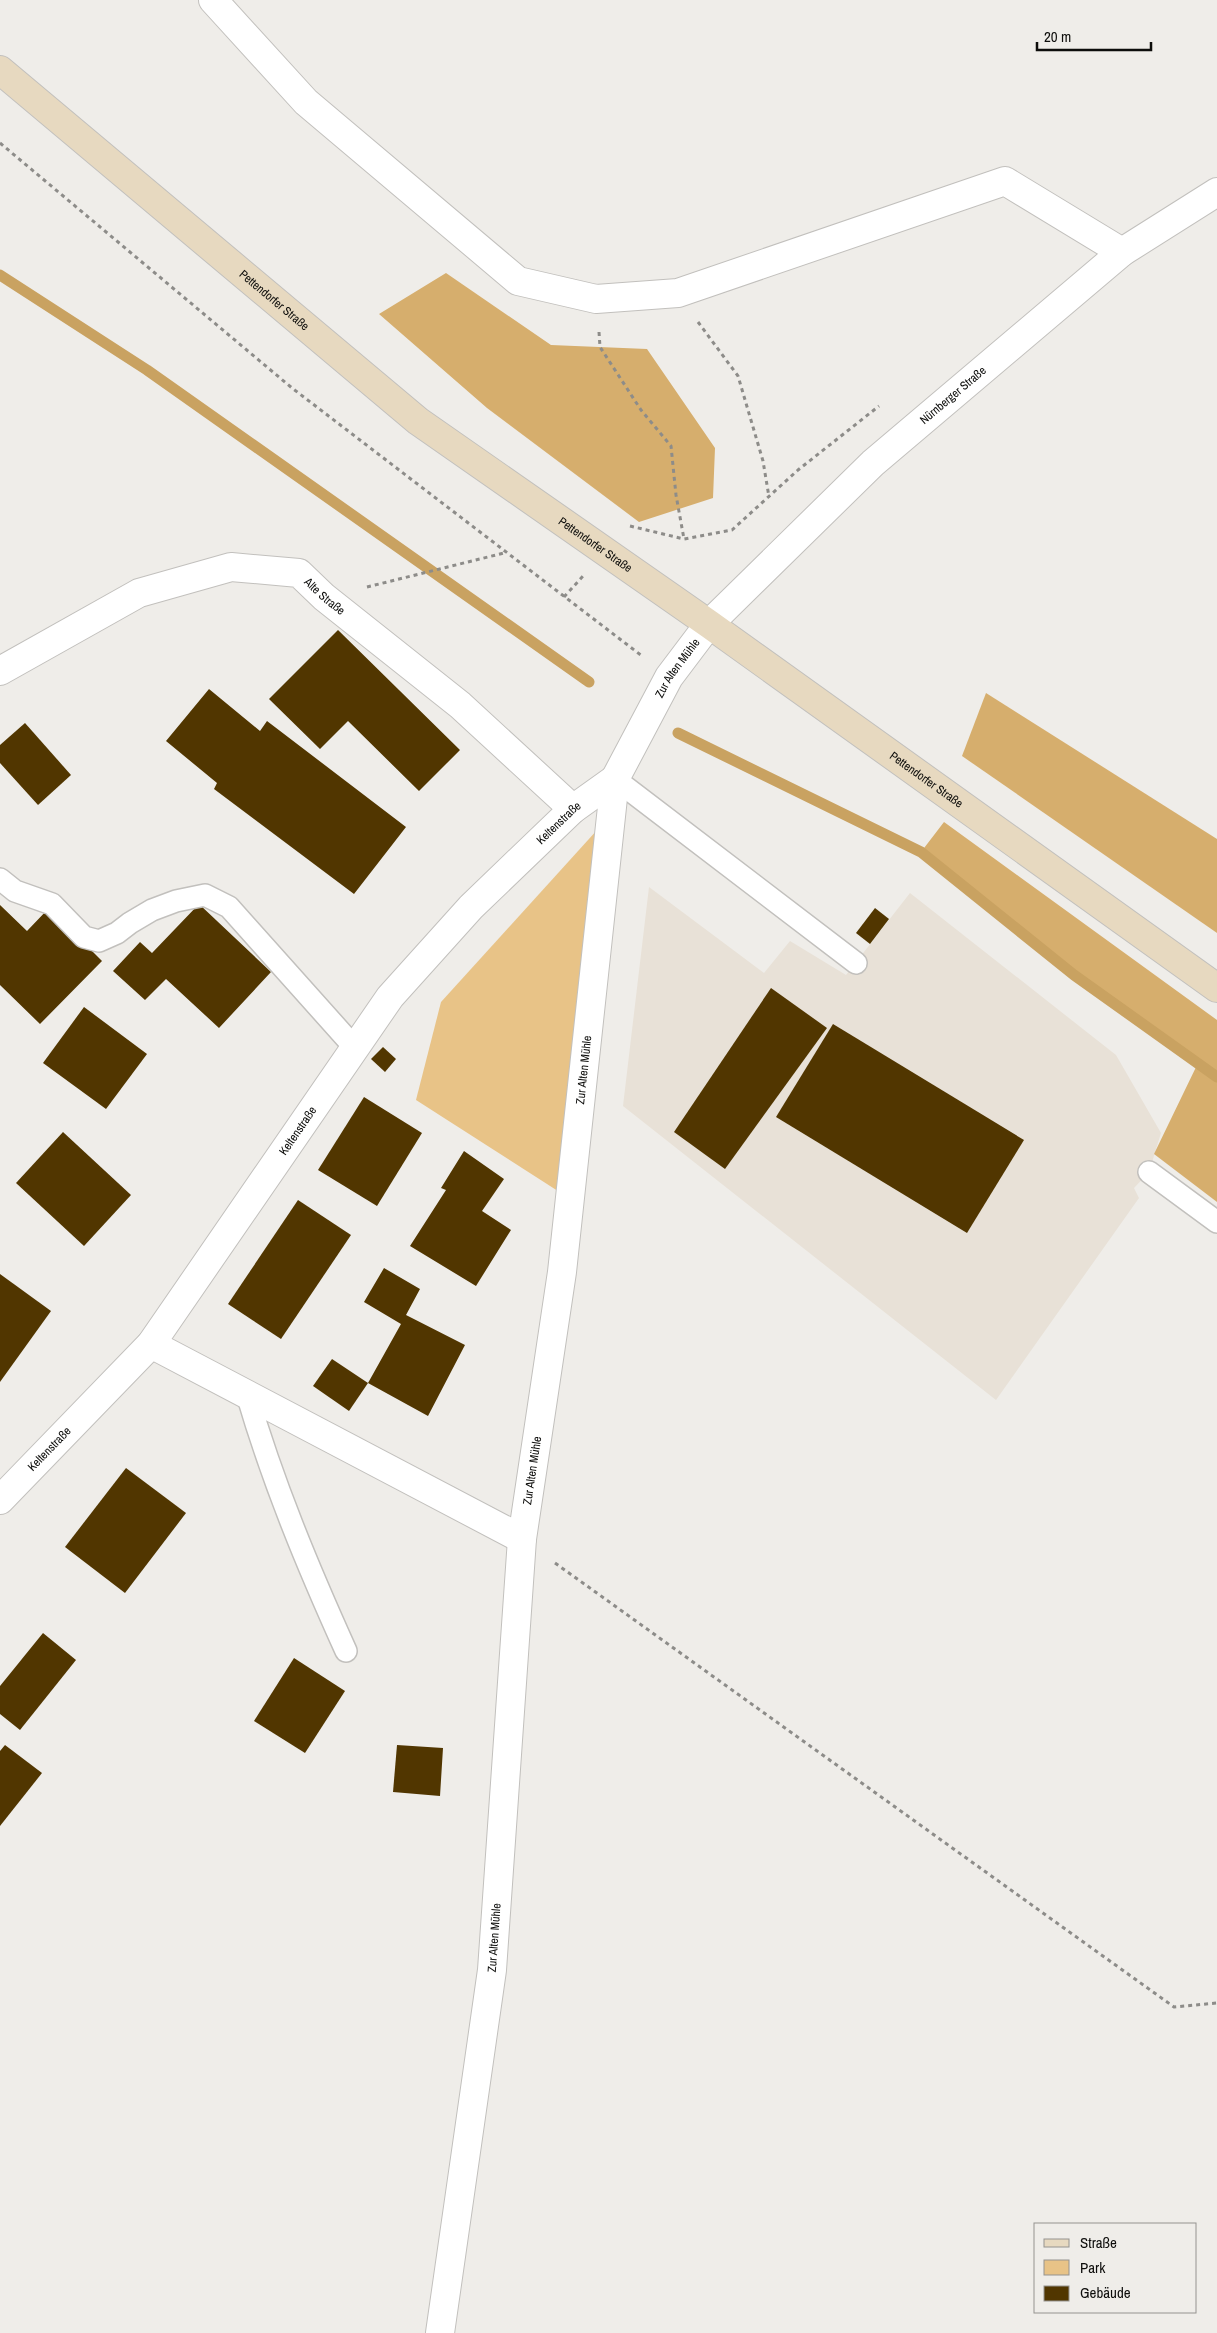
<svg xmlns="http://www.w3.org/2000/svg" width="1217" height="2333" font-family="'Archivo Narrow',sans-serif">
<rect width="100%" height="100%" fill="#efede9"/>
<!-- built -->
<path fill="#e8e1d7" d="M649 887 764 973 790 941 846 975 910 893 1116 1055 1161 1133 1149 1172 1134 1188 1139 1198 996 1400 623 1106Z"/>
<!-- green -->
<path fill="#e8c387" d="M598 829 561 1193 416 1100 441 1002Z"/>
<!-- forest -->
<g fill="#d6ae6d">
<path d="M446 273 551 345 647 349 715 448 713 498 639 522 487 408 379 314Z"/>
<path d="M986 693 1217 839V933L962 756Z"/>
<path d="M944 822 1217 1020V1202L1154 1154 1198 1063 1074 975 921 852Z"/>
</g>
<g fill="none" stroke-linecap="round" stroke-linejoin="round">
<!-- stream -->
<g stroke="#c9a261" stroke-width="11">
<path d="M0 275 147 370 589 682"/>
<path d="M678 733 921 852 1074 975 1217 1077"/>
</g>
</g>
<!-- building -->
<g fill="#513600">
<path d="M338 630 460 750 419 791 348 721 320 749 269 699Z"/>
<path d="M209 689 260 731 267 721 406 827 354 894 214 789 217 783 166 741Z"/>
<path d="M25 723 71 775 38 805 0 763V745Z"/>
<path d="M199 904 271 972 219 1028 166 979 145 1000 113 971 140 942 152 953Z"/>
<path d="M0 905 27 931 49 908 102 961 40 1024 0 985Z"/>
<path d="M875 908 889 919 870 944 856 933Z"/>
<path d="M771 988 827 1028 725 1169 674 1132Z"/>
<path d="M84 1007 147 1054 106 1109 43 1063Z"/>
<path d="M833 1024 1024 1140 967 1233 776 1117Z"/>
<path d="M383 1047 396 1059 385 1072 371 1059Z"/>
<path d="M364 1097 422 1133 377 1206 318 1170Z"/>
<path d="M63 1132 131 1195 84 1246 16 1183Z"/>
<path d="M464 1151 504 1179 482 1211 511 1230 476 1286 410 1246 446 1190 441 1188Z"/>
<path d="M298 1200 351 1235 281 1339 228 1304Z"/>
<path d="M384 1268 420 1289 406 1315 465 1345 428 1416 368 1383 401 1324 364 1302Z"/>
<path d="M0 1274 51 1311 0 1382Z"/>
<path d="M332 1359 368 1383 349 1411 313 1386Z"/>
<path d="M126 1468 186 1513 125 1593 65 1547Z"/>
<path d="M43 1633 76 1660 20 1730 0 1714V1686Z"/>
<path d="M294 1658 345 1691 305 1753 254 1721Z"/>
<path d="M5 1745 42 1773 0 1826V1751Z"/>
<path d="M397 1745 443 1748 440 1796 393 1792Z"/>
</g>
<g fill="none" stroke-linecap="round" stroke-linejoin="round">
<!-- lane casing -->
<g stroke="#c2c0bd" stroke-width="24">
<g id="lane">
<path d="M615 779 856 963"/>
<path d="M0 879 15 891 52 904 84 937 99 941 117 933 130 923 152 910 176 901 205 895 229 907 355 1048"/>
<path d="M1149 1172 1217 1222"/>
<path d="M247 1394C273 1483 308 1567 346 1651"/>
</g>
</g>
<!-- street casing -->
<g stroke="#c2c0bd" stroke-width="30">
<g id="street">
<path d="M213 0 306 102 518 281 596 299 678 293 1005 181 1122 252"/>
<path id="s1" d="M0 671 139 593 231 567 299 573 324 597 460 705 573 809"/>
<path d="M151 1344 522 1539"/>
<path id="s2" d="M0 1500 151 1344 390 997 471 907 573 809 615 779"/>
<path id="s3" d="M440 2333 492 1970 522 1539 562 1272 615 779 669 677 709 624 873 463 1122 252 1217 192"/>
</g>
</g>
<!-- secondary casing -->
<g stroke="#c2c0bd" stroke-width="30">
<g id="secondary">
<path id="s4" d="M0 70 418 421 709 624 1217 988"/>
</g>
</g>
<!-- path -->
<g stroke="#8d8c89" stroke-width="3" stroke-dasharray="4 4" stroke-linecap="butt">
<path d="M0 143 292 388 642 656"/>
<path d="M698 322 738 376 763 461 769 497"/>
<path d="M599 332 600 347 641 410 671 446 676 495 684 539"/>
<path d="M630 526 684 539 732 530 798 470 879 406"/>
<path d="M367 587 504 553"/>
<path d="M564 597 583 576"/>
<path d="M555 1563 1174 2007 1217 2003"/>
</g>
<!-- lane -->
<use href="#lane" stroke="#fff" stroke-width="21"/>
<!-- street -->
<use href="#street" stroke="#fff" stroke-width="28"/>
<!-- secondary -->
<use href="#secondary" stroke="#e7d9c0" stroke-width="28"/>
</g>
<g text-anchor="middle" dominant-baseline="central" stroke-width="5" stroke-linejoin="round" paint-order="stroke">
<!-- street labels -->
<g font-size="12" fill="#0d0d0b" stroke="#efede9">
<text stroke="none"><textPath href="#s4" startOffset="358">Pettendorfer Straße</textPath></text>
<text stroke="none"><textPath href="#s3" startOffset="2081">Nürnberger Straße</textPath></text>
<text stroke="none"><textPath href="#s4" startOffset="762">Pettendorfer Straße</textPath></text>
<text stroke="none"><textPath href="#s1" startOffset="358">Alte Straße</textPath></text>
<text stroke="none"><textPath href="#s3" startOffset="1692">Zur Alten Mühle</textPath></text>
<text stroke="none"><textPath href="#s4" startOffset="1168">Pettendorfer Straße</textPath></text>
<text stroke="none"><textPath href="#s2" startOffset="881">Keltenstraße</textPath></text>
<text stroke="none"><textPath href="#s3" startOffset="1272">Zur Alten Mühle</textPath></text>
<text stroke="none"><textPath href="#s2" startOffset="476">Keltenstraße</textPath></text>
<text stroke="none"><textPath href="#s2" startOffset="71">Keltenstraße</textPath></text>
<text stroke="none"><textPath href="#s3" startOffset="868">Zur Alten Mühle</textPath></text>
<text stroke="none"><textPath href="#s3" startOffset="399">Zur Alten Mühle</textPath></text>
</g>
</g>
<!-- legend -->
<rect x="1034" y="2223" width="162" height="90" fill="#efede9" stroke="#959390"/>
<rect x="1044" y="2239" width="25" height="8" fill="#e7d9c0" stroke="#959390"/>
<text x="1080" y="2248" font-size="15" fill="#0d0d0b">Straße</text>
<rect x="1044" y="2260" width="25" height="15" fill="#e8c387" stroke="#959390"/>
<text x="1080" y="2273" font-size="15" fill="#0d0d0b">Park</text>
<rect x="1044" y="2286" width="25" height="15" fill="#513600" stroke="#959390"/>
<text x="1080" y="2298" font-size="15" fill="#0d0d0b">Gebäude</text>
<!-- scale -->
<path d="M1037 42v8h114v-8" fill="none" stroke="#0d0d0b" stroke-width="2.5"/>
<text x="1044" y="42" font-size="15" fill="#0d0d0b" stroke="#efede9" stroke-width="4" paint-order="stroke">20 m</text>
</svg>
